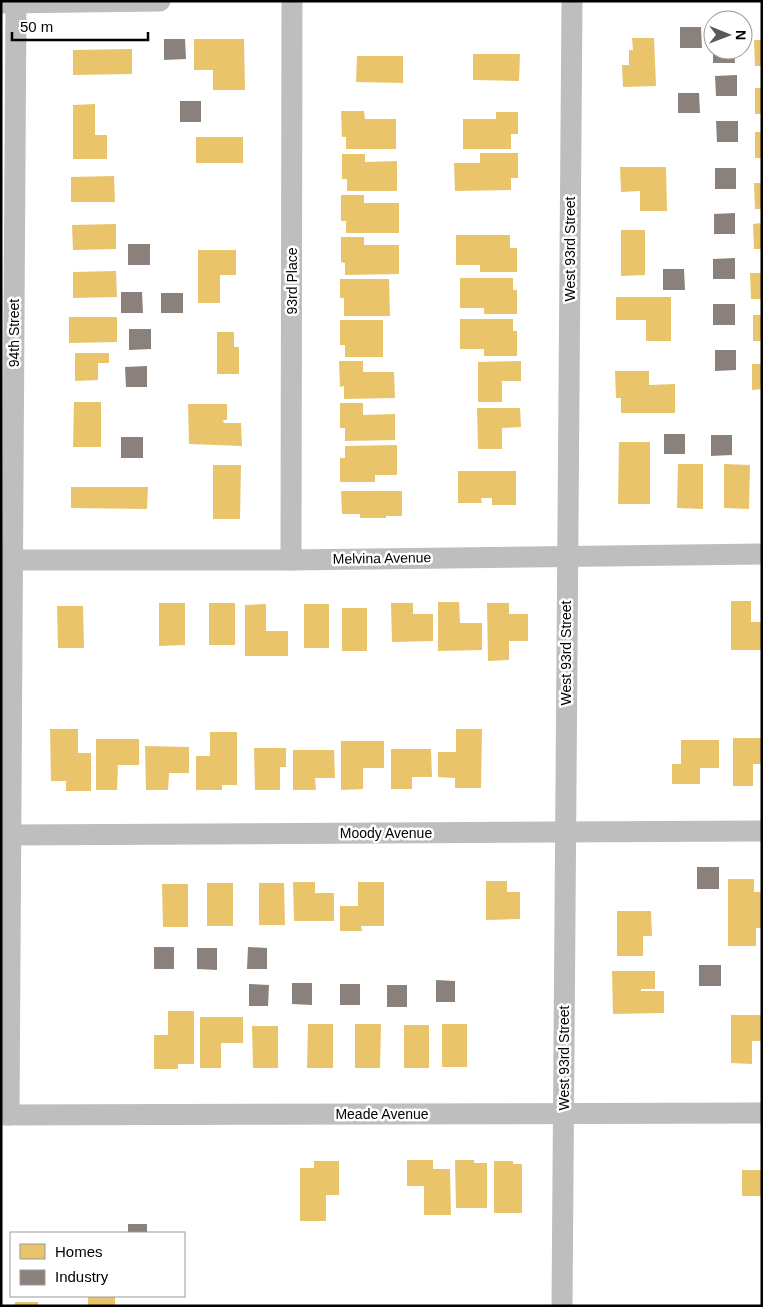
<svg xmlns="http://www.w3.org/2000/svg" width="763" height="1307" font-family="Arial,sans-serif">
<rect width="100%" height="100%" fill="#fff"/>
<!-- homes -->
<g fill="#e9c46a">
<path d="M632 38H654L656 86 623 87 622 65H629V50H633Z"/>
<path d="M194 39H244L245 90H213V70H194Z"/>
<path d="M754 40H762V66H755Z"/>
<path d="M132 49V74L73 75V50Z"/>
<path d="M473 54H520L519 81 473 80Z"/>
<path d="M357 56H403V83L356 82Z"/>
<rect x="755" y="88" width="7" height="26"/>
<path d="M95 104V135H107V159H73V105Z"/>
<path d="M341 111H364L365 119H396V149H346V137H342Z"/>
<path d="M496 112H518V134H511V149H463V119H496Z"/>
<rect x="755" y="132" width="7" height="26"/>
<rect x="196" y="137" width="47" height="26"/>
<path d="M480 153H518V178H511V190L455 191 454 163H480Z"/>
<path d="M342 154H365V162L397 161V191H347V179H342Z"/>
<path d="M620 167H666L667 211H640V191L621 192Z"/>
<path d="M114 176 115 202H71V177Z"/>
<path d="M754 183H762V209H755Z"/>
<path d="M341 195H364V203H399V233H346V221H341Z"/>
<path d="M762 223V249H754L753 224Z"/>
<path d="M116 224V249L73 250 72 225Z"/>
<path d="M621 230H645V275L621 276Z"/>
<path d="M456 235H510V248H517V272H480V265H456Z"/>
<path d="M341 237H364V245H399V274L345 275V263L341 262Z"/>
<path d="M198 250H236V275H220V303H198Z"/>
<path d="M116 271 117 297 73 298V272Z"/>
<path d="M750 273H762V299H751Z"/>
<path d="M460 278H513V290H517V314H484V308H460Z"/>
<path d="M340 279H389L390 316H344V298H340Z"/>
<path d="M616 297H671V341H646V320H616Z"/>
<rect x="753" y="315" width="9" height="26"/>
<path d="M69 317H117V342L69 343Z"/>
<path d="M460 319H513V331H517V356H484V349H460Z"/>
<path d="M340 320H383V357H345V345H340Z"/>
<path d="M217 332H234V347H239V374H217Z"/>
<path d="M75 353H109V363H98V380L75 381Z"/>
<path d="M339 361H363V372H394L395 398 344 399V386L340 387Z"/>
<path d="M521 361V381H502V402H478V362Z"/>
<path d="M752 364H762V389L752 390Z"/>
<path d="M615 371H649V385L675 384V413H621V398H616Z"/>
<path d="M74 402H101V447H73Z"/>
<path d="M340 403H363V415L395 414V440L345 441V428H340Z"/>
<path d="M188 404H227V420H223L224 423H241L242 446 189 444Z"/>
<path d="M477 408H520L521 427 502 428V449H478Z"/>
<path d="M619 442H650V504H618Z"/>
<path d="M397 445V475H375V482H340V458H345V446Z"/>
<path d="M678 464H703V509L677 508Z"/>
<path d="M724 464 750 465 749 509 724 508Z"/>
<path d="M213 465H241L240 519H213Z"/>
<path d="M458 471H516V505H492V498H481L482 503H458Z"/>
<path d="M71 487H148L147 509 71 508Z"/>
<path d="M341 491H402V516H386V518H360V514H342Z"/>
<path d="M731 601H751V622H762V650H731Z"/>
<path d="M438 602H459L460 623H482V650L438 651Z"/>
<path d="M159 603H185V645L159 646Z"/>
<rect x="209" y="603" width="26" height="42"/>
<path d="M391 603H413V614H433V641L392 642Z"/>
<path d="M487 603H509V614H528V641H509V660L488 661Z"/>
<path d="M266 604V631H288V656H245V605Z"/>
<rect x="304" y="604" width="25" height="44"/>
<path d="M57 606H83L84 648H58Z"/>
<rect x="342" y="608" width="25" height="43"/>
<path d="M50 729H78V753H91V791H66V781H51Z"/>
<path d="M456 729H482L481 788H455V778L438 777V752H456Z"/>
<path d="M210 732H237V785H222V790H196V756H210Z"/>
<path d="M733 738H762V764H753V786H733Z"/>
<path d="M96 739H139V765H118L117 790H96Z"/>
<path d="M681 740H719V768H700V784H672V764H681Z"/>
<path d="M341 741H384V768H363V789L341 790Z"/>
<path d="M145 746 189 747V773H169L168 790H146Z"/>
<path d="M254 748H286V767H280V790H255Z"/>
<path d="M391 749H431L432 777H412V789H391Z"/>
<path d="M293 750H334L335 778H315L316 790H293Z"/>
<path d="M728 879H754V892H762V928H756V946H728Z"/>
<path d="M486 881H507V892H520V919L486 920Z"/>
<path d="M293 882H315V893H334V921H294Z"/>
<path d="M358 882H384V926H361L362 931H340V906H358Z"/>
<rect x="207" y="883" width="26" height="43"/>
<path d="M259 883H284L285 925H259Z"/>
<path d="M162 884H188V927H163Z"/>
<path d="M617 911H651L652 936H643V956H617Z"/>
<path d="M612 971H655V989H641V991H664V1013L613 1014Z"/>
<path d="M168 1011H194V1064H178V1069H154V1035H168Z"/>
<path d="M731 1015H762V1041H752V1064L731 1063Z"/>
<path d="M200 1017H243V1043H221V1068H200Z"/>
<path d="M308 1024H333V1068H307Z"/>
<path d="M355 1024H381L380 1068H355Z"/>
<rect x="442" y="1024" width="25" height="43"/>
<rect x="404" y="1025" width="25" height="43"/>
<path d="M252 1026H278V1068H253Z"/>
<path d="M407 1160H433V1169H450L451 1215H424V1186H407Z"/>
<path d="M455 1160H474V1163H487V1208H456Z"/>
<path d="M314 1161H339V1195H326V1221H300V1168H314Z"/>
<path d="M494 1161H513V1164H522V1213H494Z"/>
<rect x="742" y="1170" width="20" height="26"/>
<rect x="88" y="1297" width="27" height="9"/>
<rect x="15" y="1302" width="23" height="4"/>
</g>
<!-- industry -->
<g fill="#8a817c">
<path d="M680 27H701L702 48H680Z"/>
<path d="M164 39H185L186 59 164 60Z"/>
<path d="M713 50H734L735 63H713Z"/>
<path d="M737 75V96H716L715 76Z"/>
<path d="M678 93H699L700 113H678Z"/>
<rect x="180" y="101" width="21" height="21"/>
<path d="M716 121H738V142H717Z"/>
<rect x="715" y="168" width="21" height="21"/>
<path d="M735 213V234H714V214Z"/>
<rect x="128" y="244" width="22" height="21"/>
<path d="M735 258V279H713V259Z"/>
<path d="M663 269H684L685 290H663Z"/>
<path d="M121 292H142L143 313H121Z"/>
<rect x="161" y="293" width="22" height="20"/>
<rect x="713" y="304" width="22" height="21"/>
<path d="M129 329H151V349L129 350Z"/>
<path d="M715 350H736V370L715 371Z"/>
<path d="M147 366V387H126L125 367Z"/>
<rect x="664" y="434" width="21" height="20"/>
<path d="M711 435H732V455L711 456Z"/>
<rect x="121" y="437" width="22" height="21"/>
<rect x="697" y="867" width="22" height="22"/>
<rect x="154" y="947" width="20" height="22"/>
<path d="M248 947 267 948V969H247Z"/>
<path d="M197 948H217V970L197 969Z"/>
<rect x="699" y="965" width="22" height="21"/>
<path d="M436 980 455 981V1002H436Z"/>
<path d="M292 983H312V1005L292 1004Z"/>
<path d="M249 984 269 985 268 1006H249Z"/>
<rect x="340" y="984" width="20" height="21"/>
<rect x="387" y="985" width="20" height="22"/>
<rect x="128" y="1224" width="19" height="9"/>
</g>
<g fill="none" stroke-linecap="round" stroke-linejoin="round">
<!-- street -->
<g stroke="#bebebe" stroke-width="21">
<path d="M3 3 160 1"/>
<path d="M1 560H291L762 554"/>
<path d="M291 560 292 1"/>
<path d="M11 835 762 831"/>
<path d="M1 1115 762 1113"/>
<path d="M9 1115 16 1"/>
<path d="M562 1306 572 1"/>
</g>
</g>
<g text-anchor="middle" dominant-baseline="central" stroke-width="5" stroke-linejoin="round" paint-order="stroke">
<!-- street labels -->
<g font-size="14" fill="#000" stroke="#fff">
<text transform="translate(570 249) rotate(-90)">West 93rd Street</text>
<text transform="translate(292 281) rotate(-90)">93rd Place</text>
<text transform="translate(14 333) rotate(-90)">94th Street</text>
<text transform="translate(382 558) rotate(-1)">Melvina Avenue</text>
<text transform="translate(566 653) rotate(-90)">West 93rd Street</text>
<text x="386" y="833">Moody Avenue</text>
<text transform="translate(564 1058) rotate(-90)">West 93rd Street</text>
<text x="382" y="1114">Meade Avenue</text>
</g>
</g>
<!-- border -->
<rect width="763" height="1307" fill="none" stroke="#000000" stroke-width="5"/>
<!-- legend -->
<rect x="10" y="1232" width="175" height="65" fill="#ffffff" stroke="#999999"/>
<rect x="20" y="1244" width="25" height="15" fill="#e9c46a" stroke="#999999"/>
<text x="55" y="1257" font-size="15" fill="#000000">Homes</text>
<rect x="20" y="1270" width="25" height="15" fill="#8a817c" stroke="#999999"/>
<text x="55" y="1282" font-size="15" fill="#000000">Industry</text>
<!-- north arrow -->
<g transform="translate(728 35) rotate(91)"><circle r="24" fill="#ffffff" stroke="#999999"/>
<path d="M0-4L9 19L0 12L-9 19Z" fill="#595959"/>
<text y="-8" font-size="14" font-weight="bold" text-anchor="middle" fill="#000000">N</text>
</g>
<!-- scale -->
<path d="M12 32v8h136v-8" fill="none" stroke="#000000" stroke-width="2.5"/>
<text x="20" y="32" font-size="15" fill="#000000" stroke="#ffffff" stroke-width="4" paint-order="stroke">50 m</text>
</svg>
